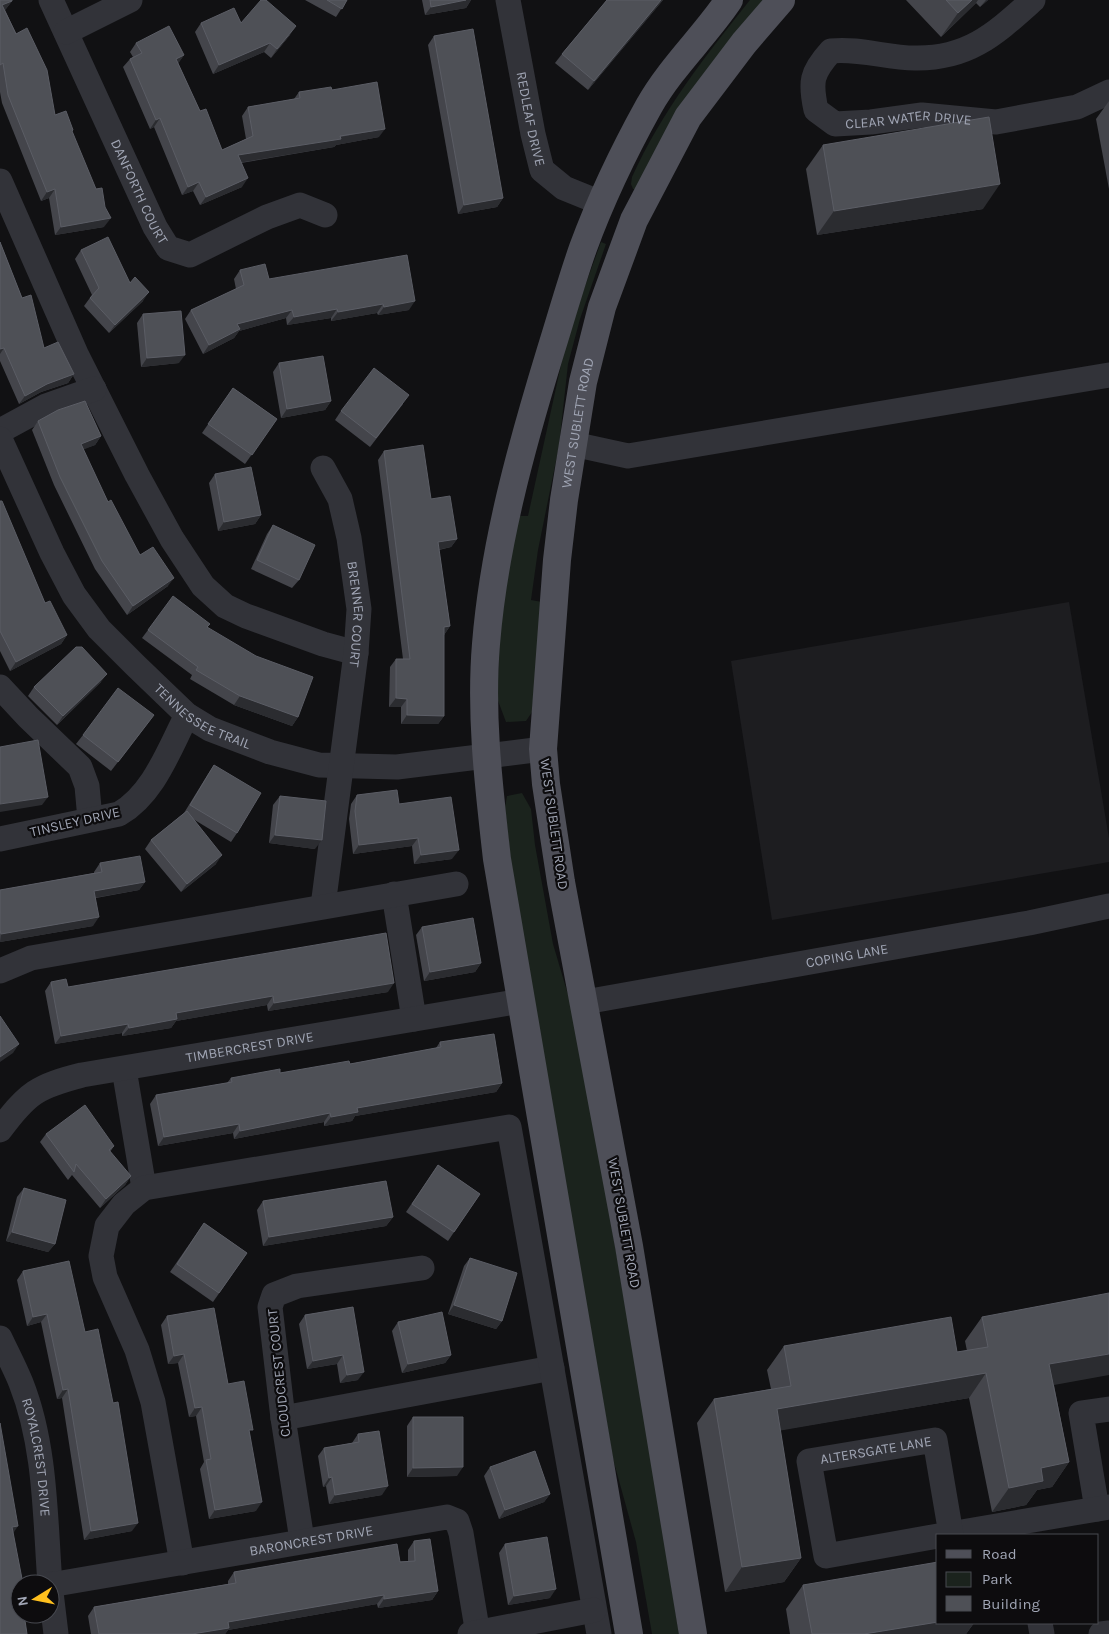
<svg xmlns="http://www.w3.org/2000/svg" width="1109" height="1634" font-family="Karla,sans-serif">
<rect width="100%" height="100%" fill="#111113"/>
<!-- built -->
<path fill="#1d1d20" d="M1069 602 1109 838V862L772 920 731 661Z"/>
<!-- green -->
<g fill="#1b231d">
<path d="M750 0H772L636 189H633L631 184 632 177C661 112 706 55 750 0Z"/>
<path d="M601 242 606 244 580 319 568 364 559 446 538 550 531 600 542 602 532 712 526 721 506 722 497 698 500 632 507 568 518 516H528L568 333Z"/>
<path d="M522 793 531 809 535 845 553 944 574 1015 584 1067 647 1430 679 1634H652L636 1542 613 1459 513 882 505 807 507 796Z"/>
</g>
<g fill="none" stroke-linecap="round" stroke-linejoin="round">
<!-- minor -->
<g stroke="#323339" stroke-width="25">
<path id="s1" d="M51 0 155 227 168 248 190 255 267 217 300 205 325 215"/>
<path id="s2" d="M508 0 533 134 542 170 564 188 601 203"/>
<path id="s3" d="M1033 0C996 33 969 59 915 58 887 58 860 48 831 51 811 73 810 82 816 110L835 124 871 122 922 115 996 122 1077 107 1109 92"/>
<path d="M66 32 130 0"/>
<path d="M0 181 77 356 137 475 172 539 203 586 225 606 246 616 323 644 356 653"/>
<path d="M0 431 46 406 94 389"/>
<path id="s4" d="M0 439 52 553 74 595 99 629 135 665 187 715 210 729 270 752 319 765 397 767 543 749"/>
<path d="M573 444 628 456 1109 375"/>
<path id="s5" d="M323 468 340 499 349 538 359 609 356 653 323 906"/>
<path d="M0 687 28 717 80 767 87 786 90 819"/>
<path d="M0 839 119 814C154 794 169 749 187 715"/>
<path d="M394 894 414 1019"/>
<path d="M0 971 31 958 456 884"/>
<path id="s6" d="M585 1002 1029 923 1109 906"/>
<path d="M124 1069 144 1188"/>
<path id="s7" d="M0 1130C27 1093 38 1086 82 1075L521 1001"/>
<path id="s8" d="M0 1338C7 1353 15 1368 21 1383 46 1446 45 1518 50 1584"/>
<path d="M283 1418 552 1368"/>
<path d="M1097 1509 1081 1413 1109 1409"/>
<path d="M944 1535 1109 1507"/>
<path id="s9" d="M938 1536 826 1556 809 1461 935 1440 951 1534"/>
<path d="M302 1540 283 1418 270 1307 274 1295 297 1286 422 1268"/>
<path d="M182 1563 153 1402 137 1350 105 1277 101 1256 107 1226 124 1204 144 1188 509 1127 599 1634"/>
<path d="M50 1584 56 1634"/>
<path id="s10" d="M50 1585 447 1517 457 1521 461 1533 478 1634"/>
<path d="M1040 1623 1042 1634"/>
<path d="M470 1634 594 1610"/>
<path d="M1101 1634 1109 1633"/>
</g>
<!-- major -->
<g stroke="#4e4f58" stroke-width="28">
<path d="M629 1634 497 859C489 788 480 716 486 644 494 545 521 448 550 353 561 318 571 282 583 248 601 199 624 151 649 106 671 67 704 37 729 0"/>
<path id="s11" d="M693 1634 629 1246 561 882 546 784 543 749 557 560 564 500 583 382 602 307 634 220 688 117 744 43 781 0"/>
</g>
</g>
<!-- wall -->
<g fill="#44454b">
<path d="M0 0 12 1 5 10 55 115 72 132 104 227 55 235 49 198 41 201 2 103 0 92Z"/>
<path d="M305 0H347L336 17Z"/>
<path d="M422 0H471L466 8 425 15Z"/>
<path d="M607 0H663L588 90 555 63 562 54Z"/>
<path d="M906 0H988L980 7 976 3 941 37Z"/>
<path d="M201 23H241L290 35 271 58 264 52 213 74 195 32Z"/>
<path d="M434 36 503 198 497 207 458 214 428 45Z"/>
<path d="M136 43 184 55 178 63 200 111 222 150 246 139 242 116 248 107 294 99 299 92 332 90 379 137 336 145 334 147 241 163 242 187 200 205 193 191 182 195 154 127 150 129 123 67 130 59 133 57 130 52Z"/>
<path d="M1109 101V189L1096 119Z"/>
<path d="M823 145 983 209 817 235 806 169Z"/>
<path d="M0 242 22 298 44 348 74 374 68 383 41 392 19 404 0 361Z"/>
<path d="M81 250 130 283 143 301 109 333 84 306 92 295 75 259Z"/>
<path d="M240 270 269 279 409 310 378 315 377 313 331 321V318L287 325 286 318 239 331 234 338 203 354 185 319 191 310 236 289 234 279Z"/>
<path d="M143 314 179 363 141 367 137 323Z"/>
<path d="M279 363 331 401 325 410 281 418 273 372Z"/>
<path d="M233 388 277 419 245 464 202 433Z"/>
<path d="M403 404 370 447 335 420 341 411Z"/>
<path d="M38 421 101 436 95 445 83 449 108 502 140 555 168 586 127 615 95 569 54 485 32 430Z"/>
<path d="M384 451 431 499 457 539 451 547 439 550 450 626 444 635V716L438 724H401V707H389L390 667 396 659H403L378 460Z"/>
<path d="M215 474 261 515 255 524 218 531 209 483Z"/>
<path d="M0 501 45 603 67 635 61 644 10 671 0 651Z"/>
<path d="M273 525 299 580 292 588 251 569 267 534Z"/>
<path d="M207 627 298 717 292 726 234 705 190 679 192 675 142 638 148 630Z"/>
<path d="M101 682 57 725 28 696 34 687Z"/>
<path d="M154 715 111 771 76 744 83 735Z"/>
<path d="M214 765 237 833 231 842 193 819 216 864 181 892 145 849 151 840 184 813 208 774Z"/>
<path d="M357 795 399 804 452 859 414 864 412 846 353 854 349 819 351 804Z"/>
<path d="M280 796 315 849 269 843 273 805Z"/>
<path d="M100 863 145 882 139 890 96 898 93 926 0 942V890L94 873V872Z"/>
<path d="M422 927 481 963 475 972 424 981 416 935Z"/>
<path d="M51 982 68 987 388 992 268 1011 267 1005 176 1021 171 1028 122 1036V1033L55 1044 45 991Z"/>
<path d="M440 1042 502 1083 496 1092 355 1116 352 1121 324 1126V1122L234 1139 233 1133 158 1146 150 1104 156 1095 227 1083 231 1078 280 1073 350 1064 436 1048Z"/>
<path d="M46 1134 114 1146 110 1152 131 1176 125 1185 100 1208 72 1175 68 1180 40 1142Z"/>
<path d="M438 1165 480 1194 448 1241 406 1212Z"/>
<path d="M24 1188 55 1244 48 1252 6 1241 17 1197Z"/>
<path d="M263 1201 393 1217 386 1226 263 1246 257 1210Z"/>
<path d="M204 1223 247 1253 213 1302 170 1272Z"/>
<path d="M470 1258 502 1321 496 1329 448 1314 464 1266Z"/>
<path d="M23 1271 85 1332 132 1531 84 1540 62 1398 57 1399 41 1322 27 1326 17 1280Z"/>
<path d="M353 1307 358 1380 340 1383 337 1364 307 1369 299 1324 305 1315Z"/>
<path d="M167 1316 228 1384 250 1434 256 1511 209 1519 200 1469 204 1462 196 1416 189 1417 178 1363 168 1364 161 1325Z"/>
<path d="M982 1317 1054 1385 1069 1462 1052 1487 1037 1490 1026 1505 992 1512 969 1398 780 1430 801 1558 784 1582 725 1592 697 1423 714 1399 771 1389 767 1370 784 1346 957 1352 967 1351 965 1341Z"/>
<path d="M398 1322 451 1355 445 1363 402 1373 392 1331Z"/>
<path d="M413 1417 457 1476 407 1477V1426Z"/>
<path d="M358 1434 382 1495 329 1504 326 1486 323 1487 318 1456 324 1448 352 1443Z"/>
<path d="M490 1467 550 1494 544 1502 499 1519 484 1476Z"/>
<path d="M414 1541 438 1591 432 1600 378 1608 377 1604 228 1630 225 1634H91L88 1616 94 1607 228 1584V1581L234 1572 408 1561V1550Z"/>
<path d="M505 1544 550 1598 508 1605 499 1553Z"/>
<path d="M803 1585 938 1623H974L966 1634H790L786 1609Z"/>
</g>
<!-- shaded-wall -->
<g fill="#2b2c30">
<path d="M466 0H471L466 8 425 15 431 7Z"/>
<path d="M661 0H663L588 90 594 81Z"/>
<path d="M972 0H978L976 3 941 37 958 13Z"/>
<path d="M986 0H988L980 7Z"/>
<path d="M12 1 6 9 0 12 2 5Z"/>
<path d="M296 26 290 35 271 58 277 49Z"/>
<path d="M270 43 264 52 213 74 219 65Z"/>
<path d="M184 55 178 64 176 59Z"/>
<path d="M160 118 154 127 150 129 156 120Z"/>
<path d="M385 129 379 137 336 145 334 147 232 164 238 155Z"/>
<path d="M248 178 242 187 200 205 206 197Z"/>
<path d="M199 182 193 191 182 195 188 187Z"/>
<path d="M1000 184 983 209 817 235 834 211Z"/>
<path d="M55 189 49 198 41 201 47 192Z"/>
<path d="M503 198 497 207 458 214 464 205Z"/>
<path d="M111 218 104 227 55 235 61 227Z"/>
<path d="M149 292 143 301 109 333 115 325Z"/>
<path d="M415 301 409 310 378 315 384 307Z"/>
<path d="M383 304 377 313 331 321 338 312Z"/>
<path d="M337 309 331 318 287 325 294 317Z"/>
<path d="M292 310 286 318 239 331 234 338 203 354 209 345 237 324Z"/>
<path d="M4 348 0 354V349Z"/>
<path d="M185 355 179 363 141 367 147 358Z"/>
<path d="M74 374 68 383 41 392 19 404 25 396 47 384Z"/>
<path d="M331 401 325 410 281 418 287 409Z"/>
<path d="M101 436 95 445 75 453 81 444Z"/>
<path d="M261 515 255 524 218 531 224 522Z"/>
<path d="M457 539 451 547 432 551 438 542Z"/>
<path d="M174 578 168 586 127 615 133 606Z"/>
<path d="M450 626 444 635V627Z"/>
<path d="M67 635 61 644 10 671 16 662Z"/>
<path d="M107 674 101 682 57 725 63 716Z"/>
<path d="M240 696 298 717 292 726 234 705Z"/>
<path d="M396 698 407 699 401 707H389Z"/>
<path d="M407 715 444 716 438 724H401Z"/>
<path d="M48 797 42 805 0 812V804Z"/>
<path d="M275 835 322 840 315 849 269 843Z"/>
<path d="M418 838 412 846 353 854 359 845Z"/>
<path d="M459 850 452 859 414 864 421 855Z"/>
<path d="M222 855 216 864 181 892 187 884Z"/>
<path d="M145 882 139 890 88 899 94 891Z"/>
<path d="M99 917 93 926 0 942 1 934Z"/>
<path d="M481 963 475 972 424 981 430 972Z"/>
<path d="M394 983 388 992 268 1011 274 1003Z"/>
<path d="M273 996 267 1005 176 1021 171 1028 122 1036 129 1028 176 1013Z"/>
<path d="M128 1024 122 1033 55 1044 61 1036Z"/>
<path d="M19 1044 13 1053 0 1062V1057Z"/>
<path d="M502 1083 496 1092 355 1116 352 1121 324 1126 331 1117 357 1108Z"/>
<path d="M330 1113 324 1122 234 1139 240 1131Z"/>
<path d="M239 1124 233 1133 158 1146 164 1137Z"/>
<path d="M131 1176 125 1185 100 1208 106 1199Z"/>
<path d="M393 1217 386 1226 263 1246 269 1237Z"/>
<path d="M12 1232 55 1244 48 1252 6 1241Z"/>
<path d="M454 1305 502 1321 496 1329 448 1314Z"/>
<path d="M47 1314 41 1322 27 1326 33 1317Z"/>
<path d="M184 1354 178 1363 168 1364 174 1356Z"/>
<path d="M1109 1354V1375L1032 1389 1049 1364Z"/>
<path d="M343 1355 337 1364 307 1369 313 1361Z"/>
<path d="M451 1355 445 1363 402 1373 408 1364Z"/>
<path d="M364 1372 358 1380 340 1383 347 1375Z"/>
<path d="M986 1373 969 1398 760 1434 777 1409Z"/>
<path d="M68 1389 62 1398 57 1399 63 1390Z"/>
<path d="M202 1407 196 1416 189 1417 195 1408Z"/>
<path d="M1069 1462 1052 1487 1037 1490 1026 1505 992 1512 1009 1488 1041 1468Z"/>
<path d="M463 1467 457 1476 407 1477 413 1468Z"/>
<path d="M332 1477 326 1486 323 1487 329 1478Z"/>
<path d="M388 1486 382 1495 329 1504 335 1495Z"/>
<path d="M550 1494 544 1502 499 1519 505 1510Z"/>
<path d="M262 1502 256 1511 209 1519 215 1510Z"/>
<path d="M138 1523 132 1531 84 1540 91 1531Z"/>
<path d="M18 1526 12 1535V1527Z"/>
<path d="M801 1558 784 1582 725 1592 742 1567Z"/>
<path d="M556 1589 550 1598 508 1605 514 1596Z"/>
<path d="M438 1591 432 1600 378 1608 384 1599Z"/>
<path d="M384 1595 377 1604 228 1630 225 1634H192L228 1622Z"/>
<path d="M938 1622V1623H974L966 1634H864Z"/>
</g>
<!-- building -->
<g fill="#4e5056" stroke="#5b5d65">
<path d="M0 0H12V1L2 5 16 34 27 28 47 70 55 115 66 111 73 130 72 131 96 189 102 188 105 207 111 218 61 227 55 189 47 192 8 95 3 63 0 65Z"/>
<path d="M261 0H266L296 26 277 49 270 43 219 65 201 23 234 8 241 23Z"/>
<path d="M327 0H347L342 9Z"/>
<path d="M430 0H466L431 7Z"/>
<path d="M607 0H661L594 81 562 54Z"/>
<path d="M946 0H972L958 13Z"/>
<path d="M169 26 184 55 176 59 200 111 206 109 222 150 253 136 248 107 300 98 299 92 331 87 332 90 377 82 385 129 340 136 341 139 238 155 248 178 206 197 199 182 188 187 160 118 156 120 130 59 142 53 136 43Z"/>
<path d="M473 29 503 198 464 205 434 36Z"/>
<path d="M989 117 1000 184 834 211 823 145Z"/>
<path d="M108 237 130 283 135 277 149 292 115 325 90 298 99 288 81 250Z"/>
<path d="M0 242 22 298 31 295 44 348 58 342 74 374 47 384 25 396 4 348 0 349Z"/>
<path d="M407 255 415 301 384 307 383 304 338 312 337 309 294 317 292 310 237 324 240 329 209 345 191 310 244 285 240 270 265 264 269 279Z"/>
<path d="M181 311 185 355 147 358 143 314Z"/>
<path d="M323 356 331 401 287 409 279 363Z"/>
<path d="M374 368 409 395 376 438 341 411Z"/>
<path d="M233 388 277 419 252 455 208 424Z"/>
<path d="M85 401 101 436 81 444 108 502 111 500 140 555 153 547 174 578 133 606 102 561 60 477 38 421 58 410Z"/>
<path d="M423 445 431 499 450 496 457 539 438 542 450 626 444 627V716L407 715V699L396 698V659H410L384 451Z"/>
<path d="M251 467 261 515 224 522 215 474Z"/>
<path d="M0 501H2L45 603 50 601 67 635 16 662 0 631Z"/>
<path d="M273 525 315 545 299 580 257 560Z"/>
<path d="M173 596 210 624 207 627 256 656 313 677 298 717 240 696 196 670 198 667 148 630Z"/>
<path d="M76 647H82L107 674 63 716 34 687Z"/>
<path d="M118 688 154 715 118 762 83 735Z"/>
<path d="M38 740 48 797 0 804V747Z"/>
<path d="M214 765 261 793 237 833 190 805Z"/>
<path d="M397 790 399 804 451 797 459 850 421 855 418 838 359 845 355 811 357 795Z"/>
<path d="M280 796 326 801 322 840 275 835Z"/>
<path d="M187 811 222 855 187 884 151 840Z"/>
<path d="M140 856 145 882 94 891 99 917 1 934 0 930V890L102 872 100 863Z"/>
<path d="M473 918 481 963 430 972 422 927Z"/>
<path d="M386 933 394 983 274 1003 273 996 176 1013 177 1019 129 1028 128 1024 61 1036 51 982 66 979 68 987Z"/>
<path d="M0 1016 19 1044 0 1057Z"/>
<path d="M494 1034 502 1083 357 1108 358 1112 331 1117 330 1113 240 1131 239 1124 164 1137 156 1095 232 1082 231 1078 280 1069V1073L349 1061 350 1064 441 1047 440 1042Z"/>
<path d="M85 1105 114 1146 109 1150 131 1176 106 1199 76 1164 74 1172 46 1134Z"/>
<path d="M438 1165 480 1194 454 1232 412 1204Z"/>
<path d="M386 1181 393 1217 269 1237 263 1201Z"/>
<path d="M24 1188 66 1200 55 1244 12 1232Z"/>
<path d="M204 1223 247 1253 219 1293 177 1264Z"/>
<path d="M470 1258 517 1273 502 1321 454 1305Z"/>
<path d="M69 1261 85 1332 98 1329 113 1403 118 1402 138 1523 91 1531 68 1389 63 1390 47 1314 33 1317 23 1271Z"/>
<path d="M1109 1293V1354L1049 1364 1069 1462 1041 1468 1043 1481 1009 1488 986 1373 777 1409 801 1558 742 1567 714 1399 791 1386 784 1346 951 1317 957 1352 988 1347 982 1317Z"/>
<path d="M353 1307 364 1372 347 1375 343 1355 313 1361 305 1315Z"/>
<path d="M214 1308 228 1384 244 1381 253 1430H249L262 1502 215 1510 206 1460 211 1459 202 1407 195 1408 184 1354 174 1356 167 1316Z"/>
<path d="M442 1312 451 1355 408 1364 398 1322Z"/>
<path d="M413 1417H463V1467L413 1468Z"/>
<path d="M0 1423 18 1526 12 1527 23 1584H20V1614H24L27 1634H0Z"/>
<path d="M379 1431 388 1486 335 1495 332 1477 329 1478 324 1448 359 1442 358 1434Z"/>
<path d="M535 1451 550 1494 505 1510 490 1467Z"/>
<path d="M547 1537 556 1589 514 1596 505 1544Z"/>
<path d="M430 1539 438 1591 384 1599V1595L228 1622 229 1628 192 1634H99L94 1607 236 1583 234 1572 397 1544 400 1562 415 1561 414 1541Z"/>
<path d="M938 1562V1622L864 1634H812L803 1585Z"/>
</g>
<g text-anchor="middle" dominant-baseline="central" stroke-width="4.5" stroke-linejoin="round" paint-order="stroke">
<!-- street labels -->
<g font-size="14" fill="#a1a6b5" stroke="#0d0c0e">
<text stroke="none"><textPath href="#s2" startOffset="121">REDLEAF DRIVE</textPath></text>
<text stroke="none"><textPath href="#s3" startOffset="382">CLEAR WATER DRIVE</textPath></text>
<text stroke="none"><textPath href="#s1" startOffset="211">DANFORTH COURT</textPath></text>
<text stroke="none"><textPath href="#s11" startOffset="1226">WEST SUBLETT ROAD</textPath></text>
<text stroke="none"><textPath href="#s5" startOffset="152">BRENNER COURT</textPath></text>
<text stroke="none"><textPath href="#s4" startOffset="352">TENNESSEE TRAIL</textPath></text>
<text transform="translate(75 822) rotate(-13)">TINSLEY DRIVE</text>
<text transform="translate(554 824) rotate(82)">WEST SUBLETT ROAD</text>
<text stroke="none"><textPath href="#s6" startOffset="266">COPING LANE</textPath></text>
<text stroke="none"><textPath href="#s7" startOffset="272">TIMBERCREST DRIVE</textPath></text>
<text transform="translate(624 1223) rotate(80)">WEST SUBLETT ROAD</text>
<text transform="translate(279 1373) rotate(-96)">CLOUDCREST COURT</text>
<text stroke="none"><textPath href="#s9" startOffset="278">ALTERSGATE LANE</textPath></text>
<text stroke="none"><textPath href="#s8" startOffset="126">ROYALCREST DRIVE</textPath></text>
<text stroke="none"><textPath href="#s10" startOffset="265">BARONCREST DRIVE</textPath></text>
</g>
</g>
<!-- legend -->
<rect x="936" y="1534" width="162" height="90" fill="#0d0c0e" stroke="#484a51"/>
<rect x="946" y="1550" width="25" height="8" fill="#4e4f58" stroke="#484a51"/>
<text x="982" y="1559" font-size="15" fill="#a1a6b5">Road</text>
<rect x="946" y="1572" width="25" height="15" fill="#1b231d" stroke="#484a51"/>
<text x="982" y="1584" font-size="15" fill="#a1a6b5">Park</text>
<rect x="946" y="1596" width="25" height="15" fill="#4e5056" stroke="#484a51"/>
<text x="982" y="1609" font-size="15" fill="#a1a6b5">Building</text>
<!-- north arrow -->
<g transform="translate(35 1599) rotate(260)"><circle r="24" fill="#0d0c0e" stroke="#484a51"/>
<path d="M0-4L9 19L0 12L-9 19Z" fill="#ffc01e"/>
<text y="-8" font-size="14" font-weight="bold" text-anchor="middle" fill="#a1a6b5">N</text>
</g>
</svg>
